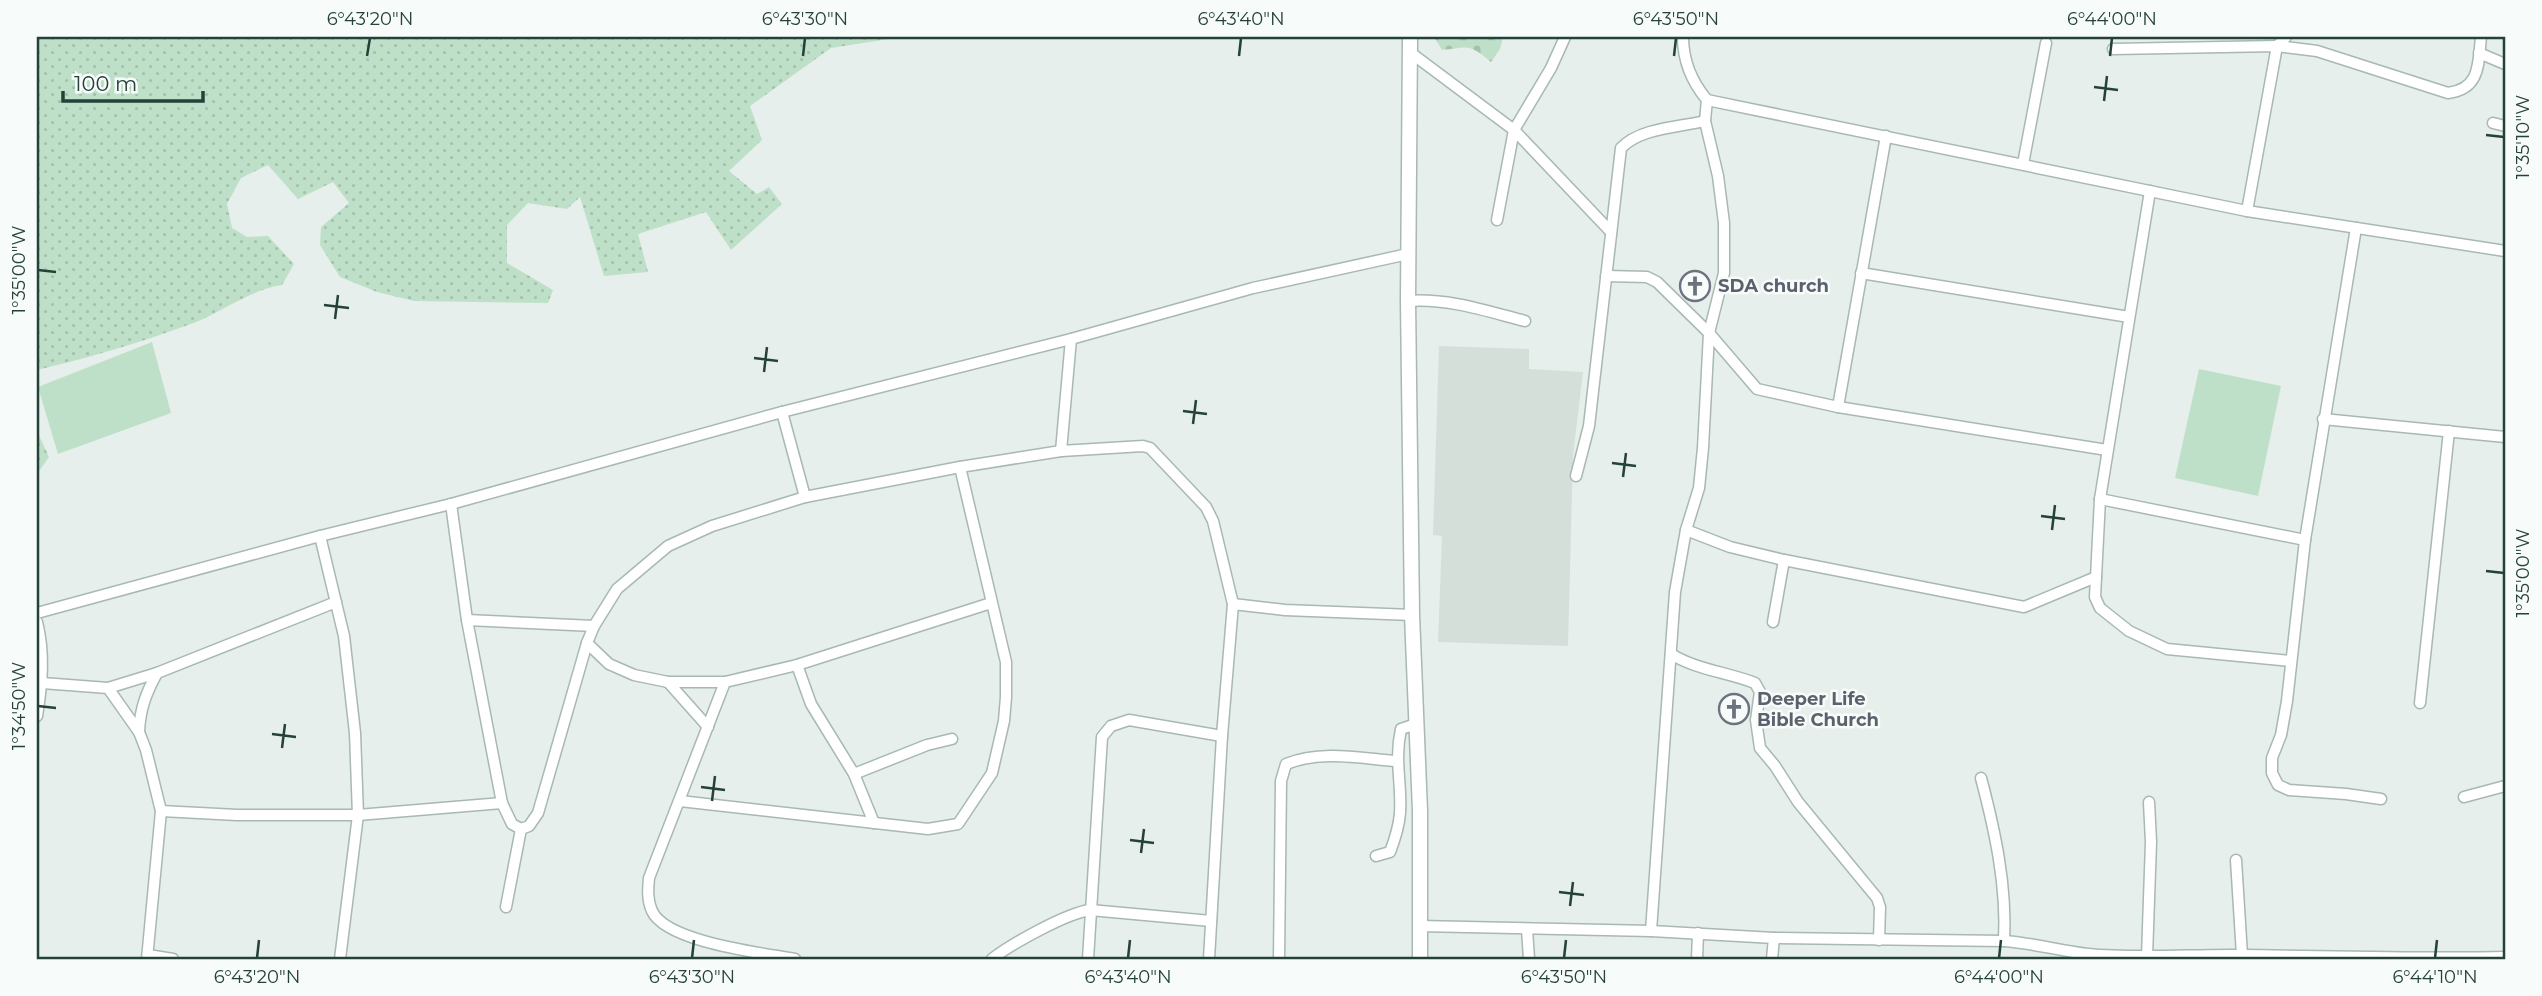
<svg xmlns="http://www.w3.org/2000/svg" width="2542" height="996" font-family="Montserrat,sans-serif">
<defs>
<pattern id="grass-dots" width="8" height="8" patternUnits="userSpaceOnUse" patternTransform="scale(1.75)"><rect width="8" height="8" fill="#bfe0c8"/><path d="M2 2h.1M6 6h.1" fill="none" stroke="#a4c1ad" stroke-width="1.8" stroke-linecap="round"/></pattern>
<pattern id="cemetery-stones" width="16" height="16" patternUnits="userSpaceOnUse" patternTransform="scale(1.75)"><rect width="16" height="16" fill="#bfe0c8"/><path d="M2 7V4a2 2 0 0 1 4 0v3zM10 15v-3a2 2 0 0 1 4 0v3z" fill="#a4c1ad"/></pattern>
</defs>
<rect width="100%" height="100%" fill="#e6efeb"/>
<!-- built -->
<path fill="#d4dfda" d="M1439 346 1529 349V369L1583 372 1573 456 1568 646 1438 642 1442 536 1433 535Z"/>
<!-- grass -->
<g fill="url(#grass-dots)">
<path d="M37 37H888L889 39 831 48 750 106 762 140 729 171 757 194 769 187 782 204 731 250 706 212 638 234 648 272 604 276 580 197 567 209 528 203 507 225V263L553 290 548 303 414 301 377 292 340 277 320 245 321 227 349 203 333 182 298 199 268 165 241 178 227 204 232 228 247 237 268 236 294 264 282 285C248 290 220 314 188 325 139 343 88 358 37 370Z"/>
<path d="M37 431 49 457 37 474Z"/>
</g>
<!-- cemetery -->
<path fill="url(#cemetery-stones)" d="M1434 37H1503L1500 49 1491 62C1467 42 1469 48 1442 50Z"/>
<!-- pitch -->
<g fill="#bfe0c8">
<path d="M152 342 171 413 58 454 38 387Z"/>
<path d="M2199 369 2281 386 2258 496 2175 478Z"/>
</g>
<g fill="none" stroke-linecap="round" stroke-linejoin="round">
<!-- minor casing -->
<g stroke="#a8b8b2" stroke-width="13">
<g id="minor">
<path d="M2113 49 2277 46 2317 51 2448 93C2481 89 2478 63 2481 37"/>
<path d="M1411 53 1514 130 1611 232"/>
<path d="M2479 53 2505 64"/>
<path d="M1707 100 2247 211 2505 251"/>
<path d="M2493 123 2505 126"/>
<path d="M2023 164 2046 43"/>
<path d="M2150 191 2100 499 2095 597 2100 608 2129 631 2167 649 2291 661"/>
<path d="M2247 211 2277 46 2286 37"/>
<path d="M1497 220 1514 130 1551 68 1565 37"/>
<path d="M2356 228 2305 540 2287 701 2281 735 2272 758V773L2278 785 2289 790 2346 794 2381 799"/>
<path d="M1861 273 2129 317"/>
<path d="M1606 276 1647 277 1657 282 1709 333 1757 389 1838 407 2107 450"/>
<path d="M1408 301C1448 298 1486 311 1525 321"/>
<path d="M1838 407 1886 136"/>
<path d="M782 412 805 497"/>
<path d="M2323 419 2505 437"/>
<path d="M1061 451 1071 339"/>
<path d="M1576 476 1589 426 1621 148C1640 128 1679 127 1705 121"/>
<path d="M2100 499 2305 540"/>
<path d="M451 504 467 620 502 803 512 824 521 829 529 826 538 813 587 643 594 626 617 589 668 546 712 526 805 497 960 467 1061 451 1143 446 1150 448 1206 507 1213 521 1233 604 1222 736 1209 959"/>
<path d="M1686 530 1730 547 1784 560 2024 607 2096 577"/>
<path d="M320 536 344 636 355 733 358 815 340 959"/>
<path d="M1233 604 1285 610 1412 615"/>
<path d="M37 613 320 536 451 504 782 412 1071 339 1253 288 1408 254"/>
<path d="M467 620 594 626"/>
<path d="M37 622C45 654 42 684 37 716"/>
<path d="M1773 622 1784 560"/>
<path d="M587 643 609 664 634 675 668 682H725L797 665 991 603"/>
<path d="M1671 654C1697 670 1727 672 1755 683L1760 692 1756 720 1760 748 1775 766 1798 802 1877 898 1880 907 1879 940"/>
<path d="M797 665 811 704 854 774 927 745 952 739"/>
<path d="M668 682 708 727"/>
<path d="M725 682 649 878C648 889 647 900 652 911 666 942 762 953 795 959"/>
<path d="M42 683 108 688 157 673 336 602"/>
<path d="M108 688 139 732 146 750 161 811 147 959"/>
<path d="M2420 703 2449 431"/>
<path d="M139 732C140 709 146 693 157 673"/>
<path d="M854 774 874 823"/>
<path d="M1981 778C1995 831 2007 886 2004 941"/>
<path d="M2464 797 2505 786"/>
<path d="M680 801 928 829 958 824 992 773 1004 721 1006 697V662L960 467"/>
<path d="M161 811 237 815H358L502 803"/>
<path d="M1376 856 1390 852C1395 839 1399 827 1400 813 1402 783 1394 761 1401 729L1416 724"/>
<path d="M2236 860 2242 955"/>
<path d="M506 907 521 829"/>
<path d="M1419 926 1651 931 1774 938 2004 941C2033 943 2060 951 2088 954 2140 959 2192 954 2243 955 2331 956 2418 959 2505 957"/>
<path d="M1527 929 1529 959"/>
<path d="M1651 931 1675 592 1686 530 1699 488 1703 448 1709 333 1724 273V223L1718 176 1705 121 1707 100C1692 82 1683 61 1683 37"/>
<path d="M148 955 173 959"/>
<path d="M2147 956 2151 842 2149 802"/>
<path d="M992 959C1011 944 1067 913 1090 910L1211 921"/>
<path d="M1088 959 1102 737 1111 726 1129 720 1222 736"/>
<path d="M1279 959 1281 781 1286 764C1322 750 1358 758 1396 761"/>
<path d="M1697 959 1698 933"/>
<path d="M1772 959 1774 938"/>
</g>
</g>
<!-- tertiary casing -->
<g stroke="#a8b8b2" stroke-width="17">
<path id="tertiary" d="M1410 37 1408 301 1412 615 1420 811V959"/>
</g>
<!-- minor -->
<use href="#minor" stroke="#fff" stroke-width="10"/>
<!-- tertiary -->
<use href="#tertiary" stroke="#fff" stroke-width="14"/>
</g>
<!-- ticks -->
<path fill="none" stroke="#24423a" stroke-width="2.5" d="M367 56 370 38M803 56 805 38M1239 56 1241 38M1674 56 1676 38M2110 56 2112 38M2094 87 2118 90M2104 101 2107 76M2486 135 2504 137M38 270 56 272M324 305 349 308M335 319 338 295M754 358 778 361M764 372 767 347M1183 411 1207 414M1193 424 1196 400M1612 463 1636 466M1623 477 1626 453M2041 516 2065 519M2052 530 2055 505M2486 571 2504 573M38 706 56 708M272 734 296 737M282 748 285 724M701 787 725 790M712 801 715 776M1130 840 1154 843M1141 853 1144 829M1559 892 1584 895M1570 906 1573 882M257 958 259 940M692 958 694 940M1128 958 1130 940M1564 958 1566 940M1999 958 2001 940M2435 958 2437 940"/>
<!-- icons -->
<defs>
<g id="church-ring" transform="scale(1.575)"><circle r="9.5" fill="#f7fbf9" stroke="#6b7280" stroke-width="1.5"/><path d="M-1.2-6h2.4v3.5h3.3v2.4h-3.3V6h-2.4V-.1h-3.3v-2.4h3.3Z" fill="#6b7280"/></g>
</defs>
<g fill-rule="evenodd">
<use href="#church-ring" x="1695" y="286"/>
<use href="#church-ring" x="1734" y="709"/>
</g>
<g text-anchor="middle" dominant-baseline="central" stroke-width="5" stroke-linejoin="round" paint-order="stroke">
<!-- worship labels -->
<g font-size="18" font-weight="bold" fill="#5b616d" stroke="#f7fbf9" text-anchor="start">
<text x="1718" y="286">SDA church</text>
<text x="1757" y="699">Deeper Life<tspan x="1757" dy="21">Bible Church</tspan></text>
</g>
</g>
<!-- border -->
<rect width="2542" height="996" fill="none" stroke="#f7fbf9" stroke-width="77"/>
<!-- scale -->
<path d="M63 91v10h140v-10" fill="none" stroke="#24423a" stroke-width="3.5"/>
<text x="74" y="91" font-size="21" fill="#24423a" stroke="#f7fbf9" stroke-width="5" paint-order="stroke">100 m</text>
<rect x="38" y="38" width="2466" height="920" fill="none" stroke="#24423a" stroke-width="2.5"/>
<g font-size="18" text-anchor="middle" fill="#24423a">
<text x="370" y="25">6°43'20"N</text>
<text x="805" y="25">6°43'30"N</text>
<text x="1241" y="25">6°43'40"N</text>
<text x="1676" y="25">6°43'50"N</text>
<text x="2112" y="25">6°44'00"N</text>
<text transform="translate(2523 137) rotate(-90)" y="6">1°35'10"W</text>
<text transform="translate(19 270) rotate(-90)" y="6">1°35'00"W</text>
<text transform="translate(2523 573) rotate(-90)" y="6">1°35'00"W</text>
<text transform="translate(19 706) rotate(-90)" y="6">1°34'50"W</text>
<text x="257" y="983">6°43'20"N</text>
<text x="692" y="983">6°43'30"N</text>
<text x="1128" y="983">6°43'40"N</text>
<text x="1564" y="983">6°43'50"N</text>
<text x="1999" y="983">6°44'00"N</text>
<text x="2435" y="983">6°44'10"N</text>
</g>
</svg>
